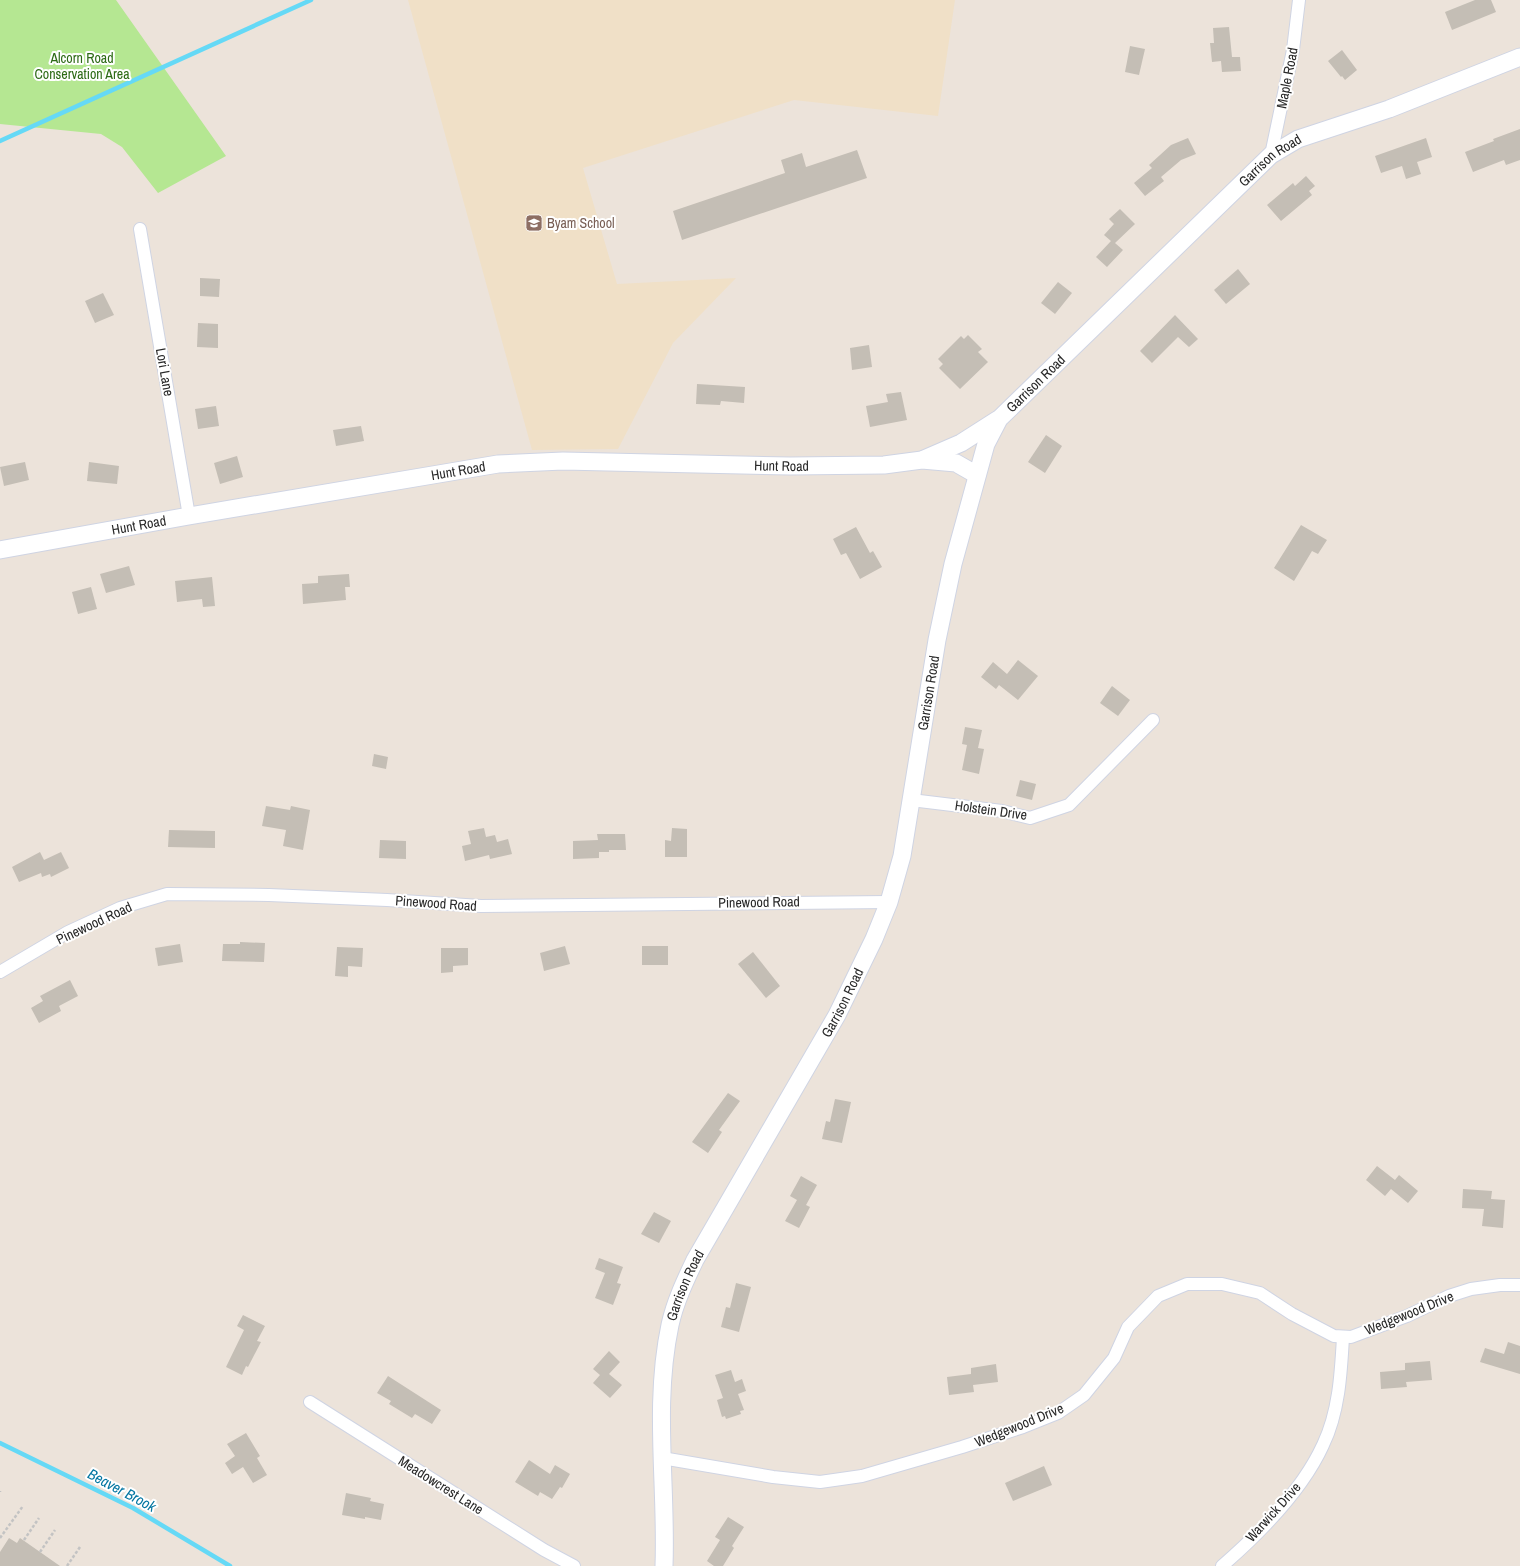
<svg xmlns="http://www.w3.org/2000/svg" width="1520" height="1566" font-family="'Archivo Narrow',sans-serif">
<rect width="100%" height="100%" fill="#ece3da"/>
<!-- education -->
<path fill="#f0e0c7" d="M408 0H955L938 116 794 100 583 168 617 284 736 278 673 343 618 449 532 450Z"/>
<!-- green -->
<path fill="#b5e792" d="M0 0H116L226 156 158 193 122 147 101 134 0 124Z"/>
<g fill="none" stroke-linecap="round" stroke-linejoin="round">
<!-- stream -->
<g stroke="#65d9f6" stroke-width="4.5">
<path d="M0 141 311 0"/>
<path d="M0 1443 133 1508 230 1566"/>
</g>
</g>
<!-- building -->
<g fill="#c4beb5">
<path d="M1475 0H1491L1496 12 1452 30 1445 12Z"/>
<path d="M1229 27 1232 57H1240L1241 71 1222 72 1221 61 1212 62 1210 43H1214L1213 28Z"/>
<path d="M1130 46 1145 49 1139 75 1125 72Z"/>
<path d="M1342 50 1357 70 1345 80 1342 76 1341 77 1328 61Z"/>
<path d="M1520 129V160L1506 165 1504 160 1473 172 1465 152 1494 141 1493 139Z"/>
<path d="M1188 138 1196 154 1181 160 1161 177 1164 181 1145 196 1134 183 1152 168 1149 165 1171 145Z"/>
<path d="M1426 138 1432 157 1417 162 1421 174 1406 179 1402 166 1381 173 1375 156Z"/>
<path d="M857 150 867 178 682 240 673 211 785 173 781 160 802 153 806 167Z"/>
<path d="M1306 176 1315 186 1309 191 1312 195 1281 221 1267 205 1293 183 1295 186Z"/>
<path d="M1120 209 1135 224 1115 243 1123 250 1107 267 1096 257 1111 241 1104 235 1114 224 1109 219Z"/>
<path d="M1238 269 1250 284 1226 304 1214 290Z"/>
<path d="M200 278 220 279 219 297 200 296Z"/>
<path d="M1058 282 1072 293 1055 314 1041 303Z"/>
<path d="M103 293 114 315 95 323 85 301Z"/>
<path d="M1175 315 1198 339 1189 347 1178 337 1152 363 1140 351Z"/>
<path d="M198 323 218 324V348L197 347Z"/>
<path d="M968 335 982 349 978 352 988 362 960 389 939 368 943 364 938 359 961 336 964 339Z"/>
<path d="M869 345 872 367 852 370 850 348Z"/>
<path d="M697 384 745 387 744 403 721 401 720 405 696 404Z"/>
<path d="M901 392 907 420 870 427 866 406 888 402 886 394Z"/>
<path d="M216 406 219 426 198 429 195 409Z"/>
<path d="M361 426 364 441 336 446 333 430Z"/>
<path d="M1046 435 1062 446 1045 473 1028 462Z"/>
<path d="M237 456 243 477 220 484 214 463Z"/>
<path d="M25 462 29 480 4 486 0 467Z"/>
<path d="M89 462 119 466 117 484 87 481Z"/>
<path d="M1301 525 1327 540 1318 554 1312 551 1294 581 1274 568Z"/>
<path d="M856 527 870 553 873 551 882 567 860 579 846 553 841 555 833 539Z"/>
<path d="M129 566 135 585 106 593 100 574Z"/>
<path d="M349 574 350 587H345L346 600 303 604 302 584 318 583V576Z"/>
<path d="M212 577 215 606 203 607 202 599 177 602 175 581Z"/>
<path d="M91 587 97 609 78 614 72 592Z"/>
<path d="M1018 660 1038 676 1018 700 999 685 996 689 981 677 993 662 1007 674Z"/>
<path d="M1112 686 1130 700 1118 716 1100 703Z"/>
<path d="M965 727 982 730 978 748 984 749 979 774 962 770 967 745 962 744Z"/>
<path d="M374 754 388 757 386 769 372 766Z"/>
<path d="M1020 780 1036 784 1032 800 1016 796Z"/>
<path d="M266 806 290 810 291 806 310 810 303 850 283 846 286 830 262 826Z"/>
<path d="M484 828 486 837 495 835 497 842 508 839 512 854 490 859 489 855 465 861 462 846 471 844 468 831Z"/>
<path d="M672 828 687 829V857H665V840L671 841Z"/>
<path d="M169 830 215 831V848L168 847Z"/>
<path d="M597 834H625L626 850H609V852H599V858L573 859V841L598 840Z"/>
<path d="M380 840 406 841V859L379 858Z"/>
<path d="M40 852 44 860 61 852 69 868 51 877 50 874 42 877 41 873 19 882 12 867Z"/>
<path d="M240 942 265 943 264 962 222 961 223 944H240Z"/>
<path d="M180 944 183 962 158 966 155 948Z"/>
<path d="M565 946 570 964 544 971 540 953Z"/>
<rect x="642" y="946" width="26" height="19"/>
<path d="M337 947 363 948 362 967 348 966V977L335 976Z"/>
<path d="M441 948H468V965L453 966V972L441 973Z"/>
<path d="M753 952 780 986 766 998 738 964Z"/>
<path d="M70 980 78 996 59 1006 61 1011 39 1023 31 1008 43 1001 40 996Z"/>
<path d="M728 1093 740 1101 719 1130 722 1132 708 1153 692 1142Z"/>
<path d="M835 1099 851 1102 842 1143 822 1139 826 1121 830 1122Z"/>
<path d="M1377 1166 1395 1180 1399 1175 1418 1191 1408 1203 1391 1189 1385 1196 1366 1180Z"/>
<path d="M801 1176 817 1185 806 1205 810 1207 799 1228 785 1221 797 1200 790 1196Z"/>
<path d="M1463 1189 1492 1191 1491 1199 1505 1200 1503 1228 1482 1226 1484 1209 1462 1208Z"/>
<path d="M654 1212 671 1221 659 1243 641 1234Z"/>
<path d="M599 1258 623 1267 617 1283 621 1284 613 1305 595 1298 605 1273 595 1269Z"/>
<path d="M736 1283 751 1287 739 1332 721 1327 726 1307 730 1308Z"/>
<path d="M243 1315 265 1326 257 1341 261 1342 248 1367 246 1366 242 1375 226 1367 244 1330 237 1326Z"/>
<path d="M1508 1342 1520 1346V1374L1480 1362 1485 1348 1504 1354Z"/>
<path d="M609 1351 620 1362 609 1374 622 1385 610 1398 593 1383 600 1375 593 1369Z"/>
<path d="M1430 1361 1432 1380 1406 1382 1407 1387 1381 1389 1380 1372 1405 1370V1363Z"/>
<path d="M996 1364 998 1382 973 1385 974 1392 949 1395 947 1377 971 1374V1368Z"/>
<path d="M731 1370 735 1382 742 1379 746 1391 738 1394 744 1410 740 1411 741 1414 726 1419 725 1416 722 1417 717 1400 723 1398 715 1375Z"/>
<path d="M388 1376 441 1410 432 1424 415 1414 412 1418 389 1404 391 1401 377 1393Z"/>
<path d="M246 1433 260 1456 257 1458 267 1475 253 1483 243 1467 232 1474 225 1463 235 1456 227 1444Z"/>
<path d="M529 1460 550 1474 555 1465 570 1474 562 1488 560 1487 552 1499 540 1492 538 1496 515 1482Z"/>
<path d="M1044 1466 1052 1485 1013 1501 1005 1483Z"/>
<path d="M346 1493 371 1498 370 1501 384 1504 381 1520 365 1517V1519L342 1515Z"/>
<path d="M728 1517 744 1527 732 1546 734 1548 723 1566H714L707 1561 720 1540 715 1537Z"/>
<path d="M9 1538 17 1543 20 1538 60 1566H0V1552Z"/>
</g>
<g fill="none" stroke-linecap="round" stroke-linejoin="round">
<!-- street casing -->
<g stroke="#cfd4e3" stroke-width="14">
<g id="street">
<path d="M1271 155 1293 50 1299 0"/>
<path d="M140 229 189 516"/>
<path d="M911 800 1002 811 1030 818 1069 805 1153 720"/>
<path d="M0 972 68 932 120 908 167 894 269 895 387 900 481 906 889 902"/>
<path d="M310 1402 544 1550 574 1566"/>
<path d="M662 1458 773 1477 820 1482 862 1476 962 1447 1023 1427 1058 1413 1084 1395 1114 1358 1128 1327 1158 1296 1187 1284H1222L1260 1293 1292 1314 1334 1336 1351 1337 1407 1316 1449 1296 1471 1289 1500 1285H1520"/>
<path d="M1222 1566C1260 1533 1302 1491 1323 1445 1339 1412 1341 1373 1343 1337"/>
</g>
</g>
<!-- secondary casing -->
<g stroke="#cfd4e3" stroke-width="19">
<g id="secondary">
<path d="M924 459 961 443 997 420"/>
<path id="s1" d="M0 550 189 516 498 464 563 461 790 466 884 465 922 460 956 463 977 475"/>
<path id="s2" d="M664 1566C667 1486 653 1405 670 1325 675 1302 685 1281 695 1260L837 1015 874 939 889 902 902 856 937 640 953 564 986 444 999 419 1271 155 1298 139 1389 109 1520 57"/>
</g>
</g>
<!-- path -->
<g stroke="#c3c3c3" stroke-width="2.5" stroke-dasharray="3 2" stroke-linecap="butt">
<path d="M0 1492V1491"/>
<path d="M0 1538 23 1506"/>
<path d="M24 1540 39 1518"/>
<path d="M40 1552 55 1530"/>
<path d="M67 1566 80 1547"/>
</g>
<!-- street -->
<use href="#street" stroke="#fff" stroke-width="12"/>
<!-- secondary -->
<use href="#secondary" stroke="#fff" stroke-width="17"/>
</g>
<!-- icons -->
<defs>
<g id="school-square" transform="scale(0.9)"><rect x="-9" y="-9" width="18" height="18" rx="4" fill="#8d6e63" stroke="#fff"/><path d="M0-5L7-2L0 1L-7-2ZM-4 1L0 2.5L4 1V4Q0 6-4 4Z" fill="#fff"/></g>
</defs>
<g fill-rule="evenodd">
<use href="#school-square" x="534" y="223"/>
</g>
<g text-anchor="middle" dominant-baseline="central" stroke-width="4" stroke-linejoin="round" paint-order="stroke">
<!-- park labels -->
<g font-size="14" fill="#2c6a15" stroke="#fff">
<text x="82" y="58">Alcorn Road<tspan x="82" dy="16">Conservation Area</tspan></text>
</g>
<!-- street labels -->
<g font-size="14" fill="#292929" stroke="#fff">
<text transform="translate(1287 78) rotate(-79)">Maple Road</text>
<text stroke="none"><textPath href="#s2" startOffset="1591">Garrison Road</textPath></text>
<text transform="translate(165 372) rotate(80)">Lori Lane</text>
<text stroke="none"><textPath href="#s2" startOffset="1267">Garrison Road</textPath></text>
<text stroke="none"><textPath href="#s1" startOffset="789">Hunt Road</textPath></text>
<text stroke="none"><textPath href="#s1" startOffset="465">Hunt Road</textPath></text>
<text stroke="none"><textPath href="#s1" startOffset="141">Hunt Road</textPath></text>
<text stroke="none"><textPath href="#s2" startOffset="932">Garrison Road</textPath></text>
<text transform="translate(991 810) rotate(8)">Holstein Drive</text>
<text transform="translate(759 902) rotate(-1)">Pinewood Road</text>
<text transform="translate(436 903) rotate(4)">Pinewood Road</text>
<text transform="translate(94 923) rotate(-25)">Pinewood Road</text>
<text stroke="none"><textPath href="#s2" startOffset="608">Garrison Road</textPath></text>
<text stroke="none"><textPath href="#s2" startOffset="284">Garrison Road</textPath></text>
<text transform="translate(1409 1313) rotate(-22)">Wedgewood Drive</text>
<text transform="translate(1019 1425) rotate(-22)">Wedgewood Drive</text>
<text transform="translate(441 1485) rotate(32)">Meadowcrest Lane</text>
<text transform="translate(1273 1512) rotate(-48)">Warwick Drive</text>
</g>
<!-- education labels -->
<g font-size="14" fill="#785e54" stroke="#fff" text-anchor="start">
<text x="547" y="223">Byam School</text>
</g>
<!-- water labels -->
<g font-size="15" font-style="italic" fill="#0476a2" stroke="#fff">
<text transform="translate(122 1490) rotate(28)">Beaver Brook</text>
</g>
</g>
</svg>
